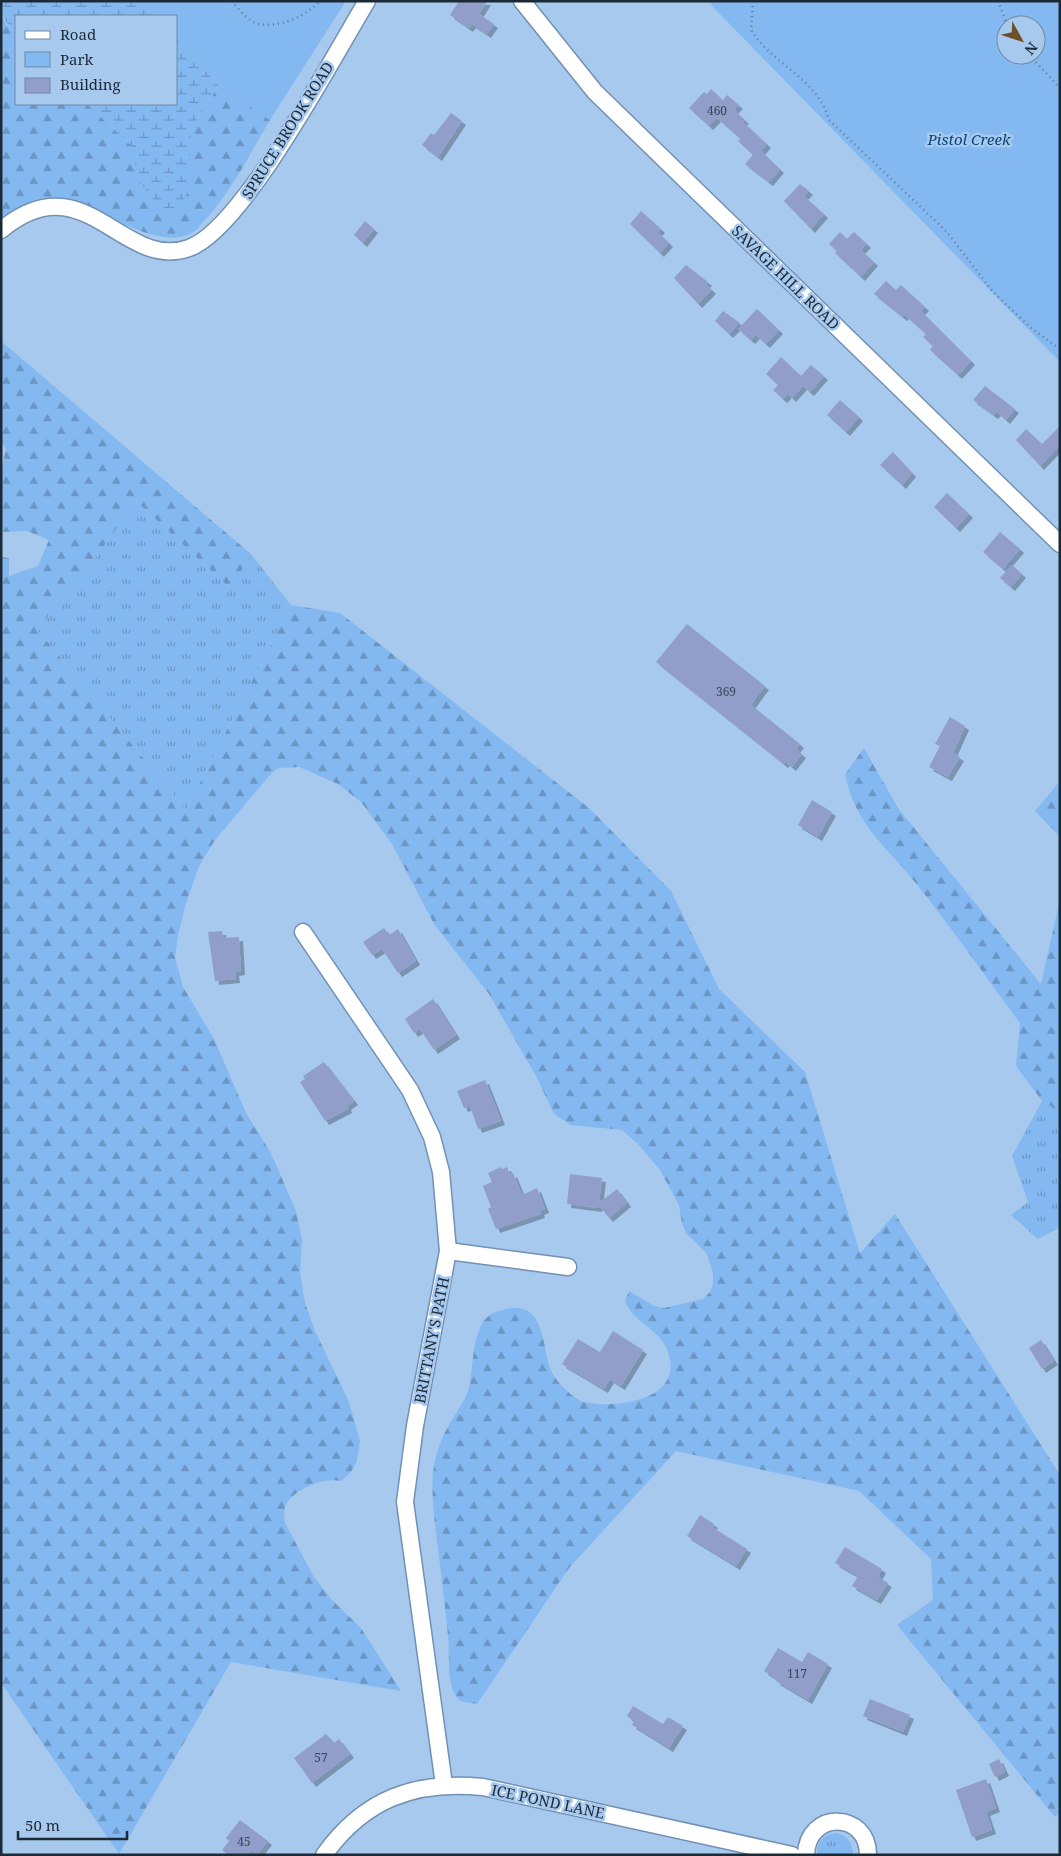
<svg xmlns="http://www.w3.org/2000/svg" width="1061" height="1856" font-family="'Noto Serif',serif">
<defs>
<pattern id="grass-tufts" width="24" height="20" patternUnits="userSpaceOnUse" patternTransform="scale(1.25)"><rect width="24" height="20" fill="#84b8f1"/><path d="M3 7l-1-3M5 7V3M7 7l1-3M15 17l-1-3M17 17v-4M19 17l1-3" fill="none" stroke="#6b96c4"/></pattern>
<pattern id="forest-firs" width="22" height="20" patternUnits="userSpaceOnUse" patternTransform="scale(1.25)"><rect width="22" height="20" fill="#84b8f1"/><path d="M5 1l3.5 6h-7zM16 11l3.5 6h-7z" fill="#6b96c4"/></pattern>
<pattern id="wetland-marsh" width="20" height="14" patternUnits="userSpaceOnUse" patternTransform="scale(1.25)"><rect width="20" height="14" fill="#84b8f1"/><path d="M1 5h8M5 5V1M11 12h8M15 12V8" fill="none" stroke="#6b96c4"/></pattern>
<filter id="shadow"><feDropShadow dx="4" dy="4" stdDeviation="0" flood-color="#0004"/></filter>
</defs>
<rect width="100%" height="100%" fill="#a7c9ee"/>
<!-- grass -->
<g fill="url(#grass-tufts)">
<path d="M136 501 230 588 251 554 291 605 186 810 36 628 71 592Z"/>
<path d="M1042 1101 1060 1112V1227L1038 1239 1011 1215 1028 1202 1012 1156Z"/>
<path d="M836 1833C848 1836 853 1843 853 1855H817C816 1842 823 1834 836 1833Z"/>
</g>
<!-- forest -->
<g fill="url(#forest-firs)">
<path d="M1 15 7 25 16 32V104H87L131 145 191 129 219 85 270 120C249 155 231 193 203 222 200 225 196 231 192 233 151 255 85 191 43 198 28 201 15 210 1 217Z"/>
<path d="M1 341 251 554 231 589 136 501 71 592 36 628 186 810 291 605 340 613 589 808 671 891 719 989 805 1072 860 1253 895 1214 1060 1475V1812L1055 1817 897 1625 933 1600 931 1559 859 1491 676 1451 569 1568 477 1704 460 1701C457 1697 453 1693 452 1688 447 1672 450 1652 448 1636 445 1607 442 1578 438 1550 435 1520 429 1489 435 1460 438 1448 443 1435 449 1425 455 1413 465 1402 469 1388 474 1368 471 1327 491 1314 497 1311 506 1309 512 1308 543 1305 543 1344 549 1365 553 1379 568 1394 581 1401 586 1403 594 1403 599 1404 628 1406 681 1396 669 1355 663 1330 633 1323 625 1301L629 1291 654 1306 664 1308 703 1299 710 1292 713 1283V1273L707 1254 686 1233 682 1224 679 1205 660 1170 638 1144 622 1130 571 1125 554 1114 536 1076 489 994 434 924 392 844 361 802 338 784 299 767 278 768 270 775 215 840 199 866 185 906 178 936 175 957 183 987 214 1039 246 1113 271 1153 296 1211 302 1240 300 1272 305 1303 315 1331 349 1402 360 1441 357 1461 351 1472 341 1481C325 1477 296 1488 287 1503 283 1509 284 1516 285 1523L314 1577 332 1600 361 1628 401 1691 231 1662 119 1854 1 1683V557L9 558V576L38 566 49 540 27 531 1 532V471L6 449 1 441Z"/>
<path d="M864 748 898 808 1041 984 1060 899V1112L1042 1101 1016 1066 1020 1023C985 976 951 927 914 881 884 844 855 824 845 774Z"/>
<path d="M1060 781V837L1035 811Z"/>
</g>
<!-- wetland -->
<g fill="url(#wetland-marsh)">
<path d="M1 1H143L156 16H16V32C5 23 1 16 1 1Z"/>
<path d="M176 38 219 85 191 129 189 190 172 222 138 180 131 145 87 104H176Z"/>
</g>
<!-- green -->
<g fill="#84b8f1" fill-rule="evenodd">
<path d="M143 1H346L270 120 219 85 176 38V16H156Z"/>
<path d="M710 1H1060V362L713 7ZM1006 25H1036V55H1006Z"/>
</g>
<!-- building -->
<g fill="#919ec9" filter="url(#shadow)">
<path d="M459 1H487L479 14 494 24 487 34 472 24 469 28 450 15Z"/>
<path d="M711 89 723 100 727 95 739 105 734 110 745 120 743 122 767 144 761 151 780 169 769 182 745 164 753 155 738 141 741 139 717 118 709 126 689 108 704 92 707 94Z"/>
<path d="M451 113 462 121 438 157 422 145 431 133 434 135Z"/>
<path d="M800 184 809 191 804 196 824 214 811 229 784 201Z"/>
<path d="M641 211 661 229 658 232 669 243 660 253 630 224Z"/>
<path d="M365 221 374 229 363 243 354 235Z"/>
<path d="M840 232 847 239 854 232 867 244 861 250 874 262 861 277 835 253 837 251 829 244Z"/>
<path d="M686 265 708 282 706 284 712 290 698 304 674 278Z"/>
<path d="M886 281 896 290 901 285 925 307 921 311 971 361 958 375 930 350 933 346 923 337 926 334 905 315 903 317 874 294Z"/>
<path d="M757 309 779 330 766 344 756 335 751 340 738 329Z"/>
<path d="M723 311 740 323 729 334 715 321Z"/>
<path d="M781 357 801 376 811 365 824 376 810 392 803 386 792 398 788 394 783 399 773 390 778 385 766 374Z"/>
<path d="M985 386 1015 409 1006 420 997 412 994 415 973 400Z"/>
<path d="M840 400 859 417 846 432 827 415Z"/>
<path d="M1060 426V445L1040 466 1016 440 1026 429 1042 444Z"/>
<path d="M893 452 912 473 902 485 880 465Z"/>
<path d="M947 493 969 514 956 528 934 507Z"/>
<path d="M1000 532 1020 549 1003 569 983 552Z"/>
<path d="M1012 565 1022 574 1011 587 1000 578Z"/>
<path d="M687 624 765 686 751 705 800 744 796 749 802 754 792 767 786 762 784 764 656 662Z"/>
<path d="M950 717 965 726 953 753 960 757 948 777 929 767 940 746 935 744Z"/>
<path d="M812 800 832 812 818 837 798 825Z"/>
<path d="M384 928 389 935 398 929 416 961 398 973 382 949 372 955 363 942Z"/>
<path d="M222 931 223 938 239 937 241 971 235 972 236 979 215 981 208 932Z"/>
<path d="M433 999 456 1035 434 1050 420 1029 414 1033 405 1019Z"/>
<path d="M324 1062 354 1101 347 1106 348 1109 325 1121 300 1082 305 1079 303 1076Z"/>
<path d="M485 1080 501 1121 478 1129 470 1106 464 1108 457 1091Z"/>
<path d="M501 1167 502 1169 507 1167 510 1175 513 1173 522 1195 537 1188 545 1209 540 1211 541 1214 496 1229 488 1209 491 1207 483 1186 492 1182 488 1173Z"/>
<path d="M570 1174 602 1178 599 1203 617 1189 627 1203 609 1218 599 1205 598 1208 567 1204Z"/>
<path d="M613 1331 643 1350 621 1386 610 1379 604 1389 562 1364 578 1339 600 1352Z"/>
<path d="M1041 1340 1054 1361 1042 1369 1029 1348Z"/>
<path d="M700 1515 714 1524 712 1527 747 1549 736 1566 687 1536Z"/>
<path d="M845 1547 882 1569 878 1577 888 1583 877 1600 852 1586 858 1576 835 1563Z"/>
<path d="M778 1648 802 1662 808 1652 828 1664 808 1700 776 1681 777 1679 764 1671Z"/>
<path d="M870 1699 910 1715 903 1732 863 1716Z"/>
<path d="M633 1706 663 1724 668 1717 683 1726 669 1748 632 1725 634 1721 627 1716Z"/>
<path d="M326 1734 334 1743 339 1739 350 1754 312 1783 294 1758Z"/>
<path d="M999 1759 1005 1772 995 1777 989 1764Z"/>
<path d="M986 1779 996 1808 986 1812 992 1830 972 1837 956 1790Z"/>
<path d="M240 1820 268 1841 257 1855 251 1850 247 1855H228L222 1850 229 1841 226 1838Z"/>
</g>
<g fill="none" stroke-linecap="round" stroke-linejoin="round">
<!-- minor casing -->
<g stroke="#7191b5" stroke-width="19">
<g id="minor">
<path d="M522 1 595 92 1060 544"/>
<path d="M1 230C85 160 122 272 189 248 243 229 334 55 367 1"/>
<path d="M303 932 410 1090 432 1137 441 1172 448 1251 415 1426 405 1502 444 1785"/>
<path d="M448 1251 568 1267"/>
<path d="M324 1855C364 1799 415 1780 483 1787L792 1855"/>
<path d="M806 1855C807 1810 868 1811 868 1855"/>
</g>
</g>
<!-- path -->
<g stroke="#637b94" stroke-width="2.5" stroke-dasharray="1 4" stroke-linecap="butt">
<path d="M232 1C238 9 249 22 259 24 280 28 306 16 320 1"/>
<path d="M753 1 751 30C772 64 819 80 829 120L947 232 993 292 1031 328 1060 349"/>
<path d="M998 1 1007 25"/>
<path d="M1029 55 1060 88"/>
</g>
<!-- minor -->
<use href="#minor" stroke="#fff" stroke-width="16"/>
</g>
<g text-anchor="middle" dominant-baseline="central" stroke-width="5" stroke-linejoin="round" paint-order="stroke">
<!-- number labels -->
<g font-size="12" fill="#39465c">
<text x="717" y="110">460</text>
<text x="726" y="691">369</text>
<text x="797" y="1673">117</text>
<text x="321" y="1757">57</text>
<text x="244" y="1841">45</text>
</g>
<!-- street labels -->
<g font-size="15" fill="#1c2937" stroke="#a7c9ee">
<text transform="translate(287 130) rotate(-58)">SPRUCE BROOK ROAD</text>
<text transform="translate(786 277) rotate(44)">SAVAGE HILL ROAD</text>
<text transform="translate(431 1340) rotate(-79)">BRITTANY'S PATH</text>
<text transform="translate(548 1801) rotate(12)">ICE POND LANE</text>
</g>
<!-- park labels -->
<g font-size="15" font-style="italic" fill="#05457b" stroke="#a7c9ee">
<text x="969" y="139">Pistol Creek</text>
</g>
</g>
<!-- border -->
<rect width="1061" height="1856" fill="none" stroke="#1c2937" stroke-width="5"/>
<!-- legend -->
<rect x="15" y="15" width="162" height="90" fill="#a7c9ee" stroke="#6f89a5"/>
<rect x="25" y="31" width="25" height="8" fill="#ffffff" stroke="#6f89a5"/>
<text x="60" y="40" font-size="15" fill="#1c2937">Road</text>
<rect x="25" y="52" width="25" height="15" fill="#84b8f1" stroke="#6f89a5"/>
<text x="60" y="65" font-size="15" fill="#1c2937">Park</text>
<rect x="25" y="78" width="25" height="15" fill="#919ec9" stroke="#6f89a5"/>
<text x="60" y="90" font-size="15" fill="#1c2937">Building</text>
<!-- north arrow -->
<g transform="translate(1021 40) rotate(130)"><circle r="24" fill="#a7c9ee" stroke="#6f89a5"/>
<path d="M0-4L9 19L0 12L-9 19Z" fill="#6f4f25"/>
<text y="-8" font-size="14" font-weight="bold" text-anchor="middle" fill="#1c2937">N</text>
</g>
<!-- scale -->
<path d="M18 1831v8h109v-8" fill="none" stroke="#1c2937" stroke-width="2.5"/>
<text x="25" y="1831" font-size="15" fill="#1c2937" stroke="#a7c9ee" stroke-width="4" paint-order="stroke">50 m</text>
</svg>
